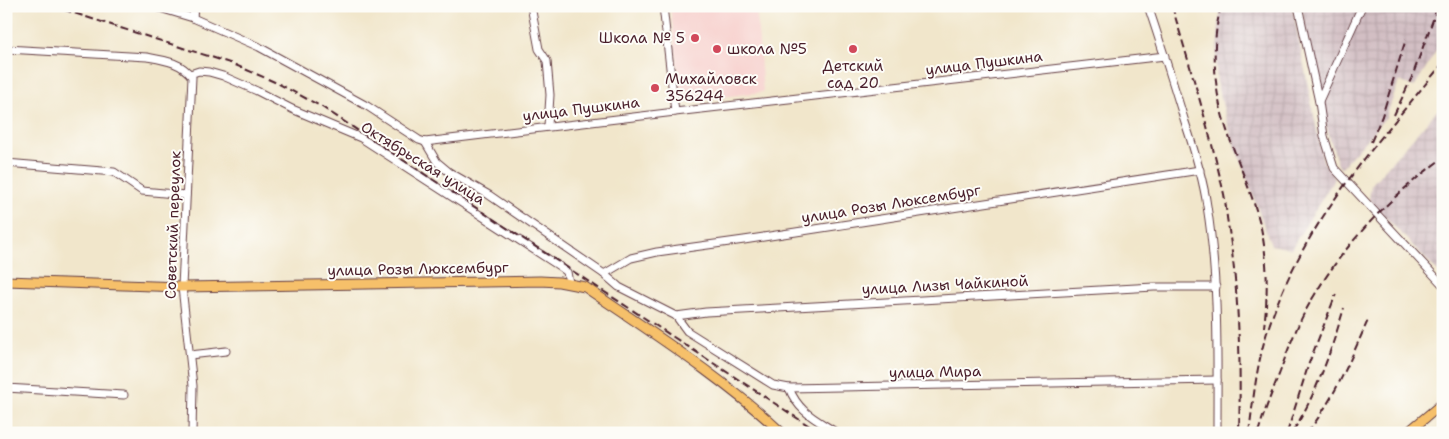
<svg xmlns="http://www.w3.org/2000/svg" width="1449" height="439" font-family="'Shantell Sans',sans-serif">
<defs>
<pattern id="industrial-grid" width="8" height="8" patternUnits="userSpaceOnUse" patternTransform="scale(1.25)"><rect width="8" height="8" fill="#d2bec3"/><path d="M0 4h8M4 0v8" fill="none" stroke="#b6a3a8"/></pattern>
</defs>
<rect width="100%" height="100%" fill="#fdfcf7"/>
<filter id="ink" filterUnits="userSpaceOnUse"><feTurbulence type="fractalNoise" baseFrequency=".02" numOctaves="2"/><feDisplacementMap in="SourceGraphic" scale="10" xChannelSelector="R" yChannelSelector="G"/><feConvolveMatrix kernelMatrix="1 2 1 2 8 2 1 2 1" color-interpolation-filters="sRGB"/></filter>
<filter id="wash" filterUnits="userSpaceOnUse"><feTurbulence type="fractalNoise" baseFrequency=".0096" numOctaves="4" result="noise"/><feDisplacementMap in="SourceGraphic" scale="20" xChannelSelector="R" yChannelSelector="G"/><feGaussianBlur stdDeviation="1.12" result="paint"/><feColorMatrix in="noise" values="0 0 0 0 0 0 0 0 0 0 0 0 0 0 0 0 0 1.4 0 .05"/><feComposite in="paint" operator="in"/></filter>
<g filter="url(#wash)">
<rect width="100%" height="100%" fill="#f1e6cb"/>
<!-- built -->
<path fill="#f7d0cd" d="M670 6H756L763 92 689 101 681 96Z"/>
<!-- industrial -->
<g fill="url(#industrial-grid)">
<path d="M1223 6H1292L1323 161 1335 178 1291 249 1271 245 1230 132 1217 85 1216 63 1220 13Z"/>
<path d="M1301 6H1443V40L1414 87 1399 81 1386 117 1341 168 1338 165 1325 122Z"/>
<path d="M1443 104V277L1369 200 1371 185Z"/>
</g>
</g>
<g filter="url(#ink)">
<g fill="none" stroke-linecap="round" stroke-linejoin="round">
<!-- minor casing -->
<g stroke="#633d43" stroke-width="9">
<g id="minor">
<path d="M153 6 193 18 259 47 367 106 419 140 425 142 675 112 1165 56"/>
<path d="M531 6 539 49 547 61 550 95 548 126"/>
<path d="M663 6 675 112"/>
<path d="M1148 6C1161 44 1173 83 1185 122 1194 149 1203 177 1207 206 1219 281 1217 357 1217 433"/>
<path d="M1298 6 1319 102 1324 136 1334 168 1443 285"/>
<path d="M193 18 194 6"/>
<path d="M6 49 147 57C164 60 181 62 192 77L182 287 193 386 192 433"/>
<path d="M190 74 199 71 209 72 223 76 257 91 292 109 361 138 559 266 567 272 569 283"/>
<path d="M1319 101 1362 6"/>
<path d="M425 142 437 162 449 172 489 195 604 274 631 258 657 252 744 240 1200 170"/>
<path d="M6 163 114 172 142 191 186 195"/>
<path d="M604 274 619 287 676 316 687 331 773 385 789 388 1217 380"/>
<path d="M676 316 706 312 1154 287H1216"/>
<path d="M190 355 226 351"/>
<path d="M6 388 124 395"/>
<path d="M789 388C799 413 816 419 837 433"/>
</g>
</g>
<!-- major casing -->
<g stroke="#633d43" stroke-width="11">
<g id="major">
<path d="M6 281 182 287 540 281 559 282 585 287C652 333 722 377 782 433"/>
<path d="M1407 433 1443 403"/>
</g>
</g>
<!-- minor -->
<use href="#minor" stroke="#fff" stroke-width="7"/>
<!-- major -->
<use href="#major" stroke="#f6c06b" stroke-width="9"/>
<!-- rail -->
<g stroke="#4a1f2b" stroke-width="2" stroke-dasharray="8 4" stroke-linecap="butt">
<path d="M52 6 233 64 277 83 322 107 820 433"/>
<path d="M1172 6C1190 67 1209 128 1223 190 1226 201 1226 213 1228 224 1239 293 1241 362 1239 433"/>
<path d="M1221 6C1213 36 1213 71 1219 101 1228 145 1251 185 1261 228 1268 261 1268 294 1264 327"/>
<path d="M1394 115 1412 77 1438 6"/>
<path d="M1371 142 1382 116 1406 39"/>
<path d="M1293 431C1317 393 1331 351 1344 308"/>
<path d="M1249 433C1253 402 1256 369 1265 339 1297 230 1373 148 1443 63"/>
<path d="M1258 433C1264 412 1272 392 1280 372 1289 346 1299 320 1314 296 1346 242 1392 195 1443 158"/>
<path d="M1287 433 1309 363 1336 294"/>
<path d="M1307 433C1335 398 1351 358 1369 318"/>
</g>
</g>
</g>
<!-- markers -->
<g fill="#d1495b" stroke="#fdfcf7" stroke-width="2">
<circle cx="695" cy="38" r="5"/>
<circle cx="717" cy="49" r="5"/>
<circle cx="853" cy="49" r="5"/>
<circle cx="655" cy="88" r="5"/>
</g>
<g text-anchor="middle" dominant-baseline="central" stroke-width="4" stroke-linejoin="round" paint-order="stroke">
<!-- poi labels -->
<g font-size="15" fill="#4a1f2b" stroke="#fdfcf7" text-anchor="start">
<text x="685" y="38" text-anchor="end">Школа № 5</text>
<text x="727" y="49">школа №5</text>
<text x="853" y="66" text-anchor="middle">Детский<tspan x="853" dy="17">сад 20</tspan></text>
<text x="665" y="79">Михайловск<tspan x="665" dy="17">356244</tspan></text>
</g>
<!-- street labels -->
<g font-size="15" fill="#4a1f2b" stroke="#fdfcf7">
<text transform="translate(984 63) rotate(-7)">улица Пушкина</text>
<text transform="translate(581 109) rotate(-7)">улица Пушкина</text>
<text transform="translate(423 163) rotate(32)">Октябрьская улица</text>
<text transform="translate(891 204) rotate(-9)">улица Розы Люксембург</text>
<text transform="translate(173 225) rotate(-88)">Советский переулок</text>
<text transform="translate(418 269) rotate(-1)">улица Розы Люксембург</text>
<text transform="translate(945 285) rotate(-3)">улица Лизы Чайкиной</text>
<text transform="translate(935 372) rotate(-1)">улица Мира</text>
</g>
</g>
<!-- margin -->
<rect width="1449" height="439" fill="none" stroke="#fdfcf7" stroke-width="25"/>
</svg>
